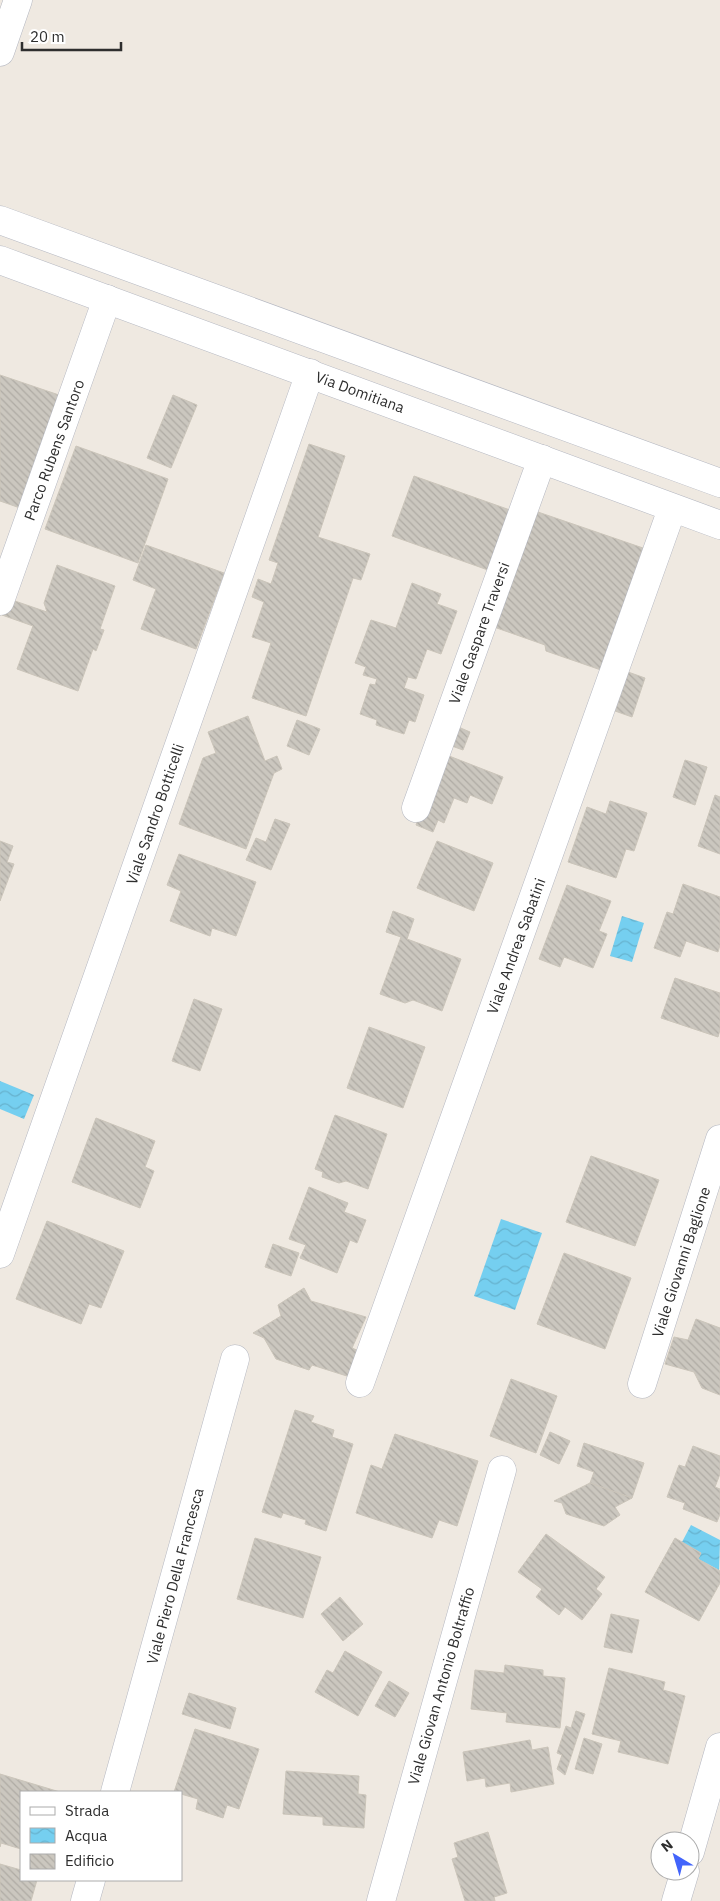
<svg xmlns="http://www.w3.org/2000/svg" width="720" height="1901" font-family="'IBM Plex Sans',sans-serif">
<defs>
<pattern id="water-waves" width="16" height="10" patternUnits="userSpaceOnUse" patternTransform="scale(1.25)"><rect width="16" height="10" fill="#75cff0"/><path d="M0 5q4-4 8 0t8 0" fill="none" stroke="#66b2ce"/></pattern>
<pattern id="building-back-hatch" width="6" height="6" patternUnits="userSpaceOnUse" patternTransform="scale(1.25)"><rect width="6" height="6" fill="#cbc7bf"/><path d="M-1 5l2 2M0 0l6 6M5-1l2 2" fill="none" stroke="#afaba4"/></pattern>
</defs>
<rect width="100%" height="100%" fill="#efe9e1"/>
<!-- water -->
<g fill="url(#water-waves)">
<path d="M622 916 644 923 632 962 610 956Z"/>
<path d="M0 1081 34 1095 24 1119 0 1109Z"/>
<path d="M501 1219 542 1233 515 1310 474 1296Z"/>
<path d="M691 1525 720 1540 719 1570 698 1559 701 1553 682 1542Z"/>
</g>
<!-- building -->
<g fill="url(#building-back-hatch)" stroke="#cbc5ba">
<path d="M0 375 62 396 23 509 0 501Z"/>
<path d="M173 395 197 405 171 468 147 458Z"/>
<path d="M309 444 345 456 318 537 370 554 361 580 353 578 306 716 252 698 271 643 252 637 264 602 252 597 258 579 271 584 278 563 269 560Z"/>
<path d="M76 446 168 479 138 563 45 529Z"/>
<path d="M414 476 510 510 488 570 392 536Z"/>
<path d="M535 511 643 548 601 670 546 651 545 645 494 627Z"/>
<path d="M146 545 224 573 196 649 141 629 156 589 133 580Z"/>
<path d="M57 565 115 586 100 629 104 630 96 651 93 649 78 691 17 669 33 626 2 615 9 599 47 612 44 603Z"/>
<path d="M412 583 441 594 437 604 457 611 441 654 427 649 416 679 408 677 404 688 424 695 415 722 409 720 404 734 376 725 377 720 360 714 370 684 375 685 377 679 363 675 366 667 355 663 371 620 396 628Z"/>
<path d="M628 672 645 678 632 717 615 711Z"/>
<path d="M248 716 265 761 277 756 282 769 274 773 246 849 179 824 203 758 216 753 208 732Z"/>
<path d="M297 720 320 729 309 755 287 746Z"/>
<path d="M456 726 470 732 463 750 449 745Z"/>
<path d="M444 754 503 777 492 804 470 795 467 803 454 798 444 823 438 820 433 832 416 825Z"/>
<path d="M685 760 707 767 695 805 673 797Z"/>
<path d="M715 795 720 797V854L698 846Z"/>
<path d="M610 801 647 813 634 851 626 849 616 878 568 862 587 807 606 814Z"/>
<path d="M275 819 290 824 271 870 246 860 256 838 266 842Z"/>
<path d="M0 841 13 846 7 862 14 864 0 901Z"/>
<path d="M437 841 493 863 474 911 417 888Z"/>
<path d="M179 854 256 882 236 936 212 928 210 936 170 921 181 891 167 885Z"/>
<path d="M683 884 720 897V945L718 952 686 941 680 957 654 948 667 912 673 914Z"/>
<path d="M567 885 611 901 599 931 607 934 593 968 564 957 560 967 539 959Z"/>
<path d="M393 911 414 919 407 939 461 959 442 1011 413 1000 405 1003 380 994 401 937 386 932Z"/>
<path d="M675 978 720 993V1030L718 1037 661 1018Z"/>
<path d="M194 999 222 1009 200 1071 172 1061Z"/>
<path d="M369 1027 425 1047 403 1108 347 1088Z"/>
<path d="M335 1115 387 1134 368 1189 346 1181 339 1183 322 1177 323 1172 315 1169Z"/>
<path d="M96 1118 155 1141 145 1167 154 1171 140 1208 72 1182Z"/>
<path d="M591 1156 659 1180 635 1246 566 1222Z"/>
<path d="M309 1187 348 1203 344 1212 366 1220 357 1243 350 1240 337 1273 300 1258 306 1245 289 1239Z"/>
<path d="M47 1221 124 1251 101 1308 89 1304 81 1324 16 1299Z"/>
<path d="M273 1244 299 1253 291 1276 265 1267Z"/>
<path d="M564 1253 631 1278 605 1349 537 1324Z"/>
<path d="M304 1288 311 1301 366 1317 352 1348 361 1352 350 1377 312 1365 309 1370 276 1359 264 1338 253 1333 281 1316 278 1305Z"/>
<path d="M696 1319 720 1328V1395L702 1388 694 1372 665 1364 674 1337 688 1340Z"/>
<path d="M511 1379 557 1396 536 1453 490 1436Z"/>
<path d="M295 1410 314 1416 311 1422 334 1430 332 1437 353 1444 326 1531 305 1524 306 1520 283 1513 281 1518 262 1512Z"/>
<path d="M550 1432 570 1441 559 1464 540 1455Z"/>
<path d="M395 1434 478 1461 457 1526 439 1520 432 1538 356 1513 371 1465 382 1469Z"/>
<path d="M584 1443 644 1463 632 1498 590 1483 594 1472 577 1466Z"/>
<path d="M693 1446 720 1456V1474L715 1487 720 1489V1514L717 1522 683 1509 685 1503 667 1497 679 1465 685 1467Z"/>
<path d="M590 1483 632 1498 615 1507 620 1515 604 1526 566 1514 562 1503 554 1501Z"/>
<path d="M546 1534 605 1577 596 1589 602 1594 582 1620 565 1607 559 1615 536 1597 542 1589 518 1572Z"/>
<path d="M255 1538 321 1557 303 1618 237 1599Z"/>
<path d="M675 1538 701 1553 698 1559 720 1571V1583L699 1621 645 1592Z"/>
<path d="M340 1597 363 1624 343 1641 321 1614Z"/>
<path d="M611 1614 639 1620 632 1653 604 1647Z"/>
<path d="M345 1651 382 1672 358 1716 315 1692 327 1670 333 1673Z"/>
<path d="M505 1665 543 1670V1676L565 1678 560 1728 506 1722 507 1713 471 1709 475 1670 504 1673Z"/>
<path d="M609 1668 665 1682 663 1690 685 1696 668 1764 618 1752 621 1741 592 1734Z"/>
<path d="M389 1681 409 1693 395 1717 375 1706Z"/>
<path d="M189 1693 236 1708 230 1729 182 1714Z"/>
<path d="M576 1711 585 1714 565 1775 557 1769 562 1755 557 1753 566 1726 571 1728Z"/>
<path d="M195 1729 259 1749 239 1809 227 1805 223 1818 196 1809 198 1799 181 1794V1792H174Z"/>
<path d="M584 1738 602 1744 593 1774 575 1769Z"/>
<path d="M530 1740 532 1750 548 1747 554 1784 511 1792 510 1783 486 1787 485 1778 467 1781 463 1752Z"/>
<path d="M286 1771 359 1776 358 1794 366 1795 364 1828 323 1825V1817L283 1814Z"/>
<path d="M0 1774 60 1792H21V1849L1 1843 0 1847Z"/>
<path d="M488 1832 507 1893 494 1897 495 1901H465L452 1859 458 1857 454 1843Z"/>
<path d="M0 1864 21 1870V1880H37L31 1901H0Z"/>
</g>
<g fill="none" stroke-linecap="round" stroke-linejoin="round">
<!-- minor casing -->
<g stroke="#b4b7c1" stroke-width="29">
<g id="minor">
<path d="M0 52 18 0"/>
<path d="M0 601 107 299"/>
<path d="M416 808 542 459"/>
<path d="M0 1254 310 373"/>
<path d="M360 1383 672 509"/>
<path d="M642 1384 720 1139"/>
<path d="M115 1792 235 1359"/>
<path d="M690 1852 720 1747"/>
<path d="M85 1901 91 1880"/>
<path d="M381 1901 502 1470"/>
<path d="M676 1901 685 1871"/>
</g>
</g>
<!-- secondary casing -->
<g stroke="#b4b7c1" stroke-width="29">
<g id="secondary">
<path d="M0 220 720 483"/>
<path d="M0 260 720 525"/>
</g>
</g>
<!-- minor -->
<use href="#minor" stroke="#fff" stroke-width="28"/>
<!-- secondary -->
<use href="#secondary" stroke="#fff" stroke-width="28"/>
</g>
<g text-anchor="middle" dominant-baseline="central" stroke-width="4" stroke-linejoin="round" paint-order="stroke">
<!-- street labels -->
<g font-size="15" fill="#2e2e2e" stroke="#fff">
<text transform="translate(360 392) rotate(20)">Via Domitiana</text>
<text transform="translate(54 450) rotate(-70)">Parco Rubens Santoro</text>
<text transform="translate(479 633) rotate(-70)">Viale Gaspare Traversi</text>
<text transform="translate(155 814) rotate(-71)">Viale Sandro Botticelli</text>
<text transform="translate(516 946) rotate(-70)">Viale Andrea Sabatini</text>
<text transform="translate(681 1262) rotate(-72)">Viale Giovanni Baglione</text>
<text transform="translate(175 1576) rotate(-75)">Viale Piero Della Francesca</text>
<text transform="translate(441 1686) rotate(-74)">Viale Giovan Antonio Boltraffio</text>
</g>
</g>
<!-- legend -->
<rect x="20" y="1791" width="162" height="90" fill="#ffffff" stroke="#ababab"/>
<rect x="30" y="1807" width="25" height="8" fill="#ffffff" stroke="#ababab"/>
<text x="65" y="1816" font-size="15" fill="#2e2e2e">Strada</text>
<rect x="30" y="1828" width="25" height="15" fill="url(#water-waves)" stroke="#ababab"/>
<text x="65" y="1841" font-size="15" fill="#2e2e2e">Acqua</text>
<rect x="30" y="1854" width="25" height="15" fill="url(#building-back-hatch)" stroke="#ababab"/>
<text x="65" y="1866" font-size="15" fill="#2e2e2e">Edificio</text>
<!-- north arrow -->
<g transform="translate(675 1856) rotate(322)"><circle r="24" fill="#ffffff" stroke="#ababab"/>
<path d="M0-4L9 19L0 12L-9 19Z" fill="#4264fb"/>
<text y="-8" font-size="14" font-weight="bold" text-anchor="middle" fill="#2e2e2e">N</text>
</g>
<!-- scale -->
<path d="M22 42v8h99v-8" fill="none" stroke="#2e2e2e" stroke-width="2.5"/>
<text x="30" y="42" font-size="15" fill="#2e2e2e" stroke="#ffffff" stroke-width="4" paint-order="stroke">20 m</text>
</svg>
